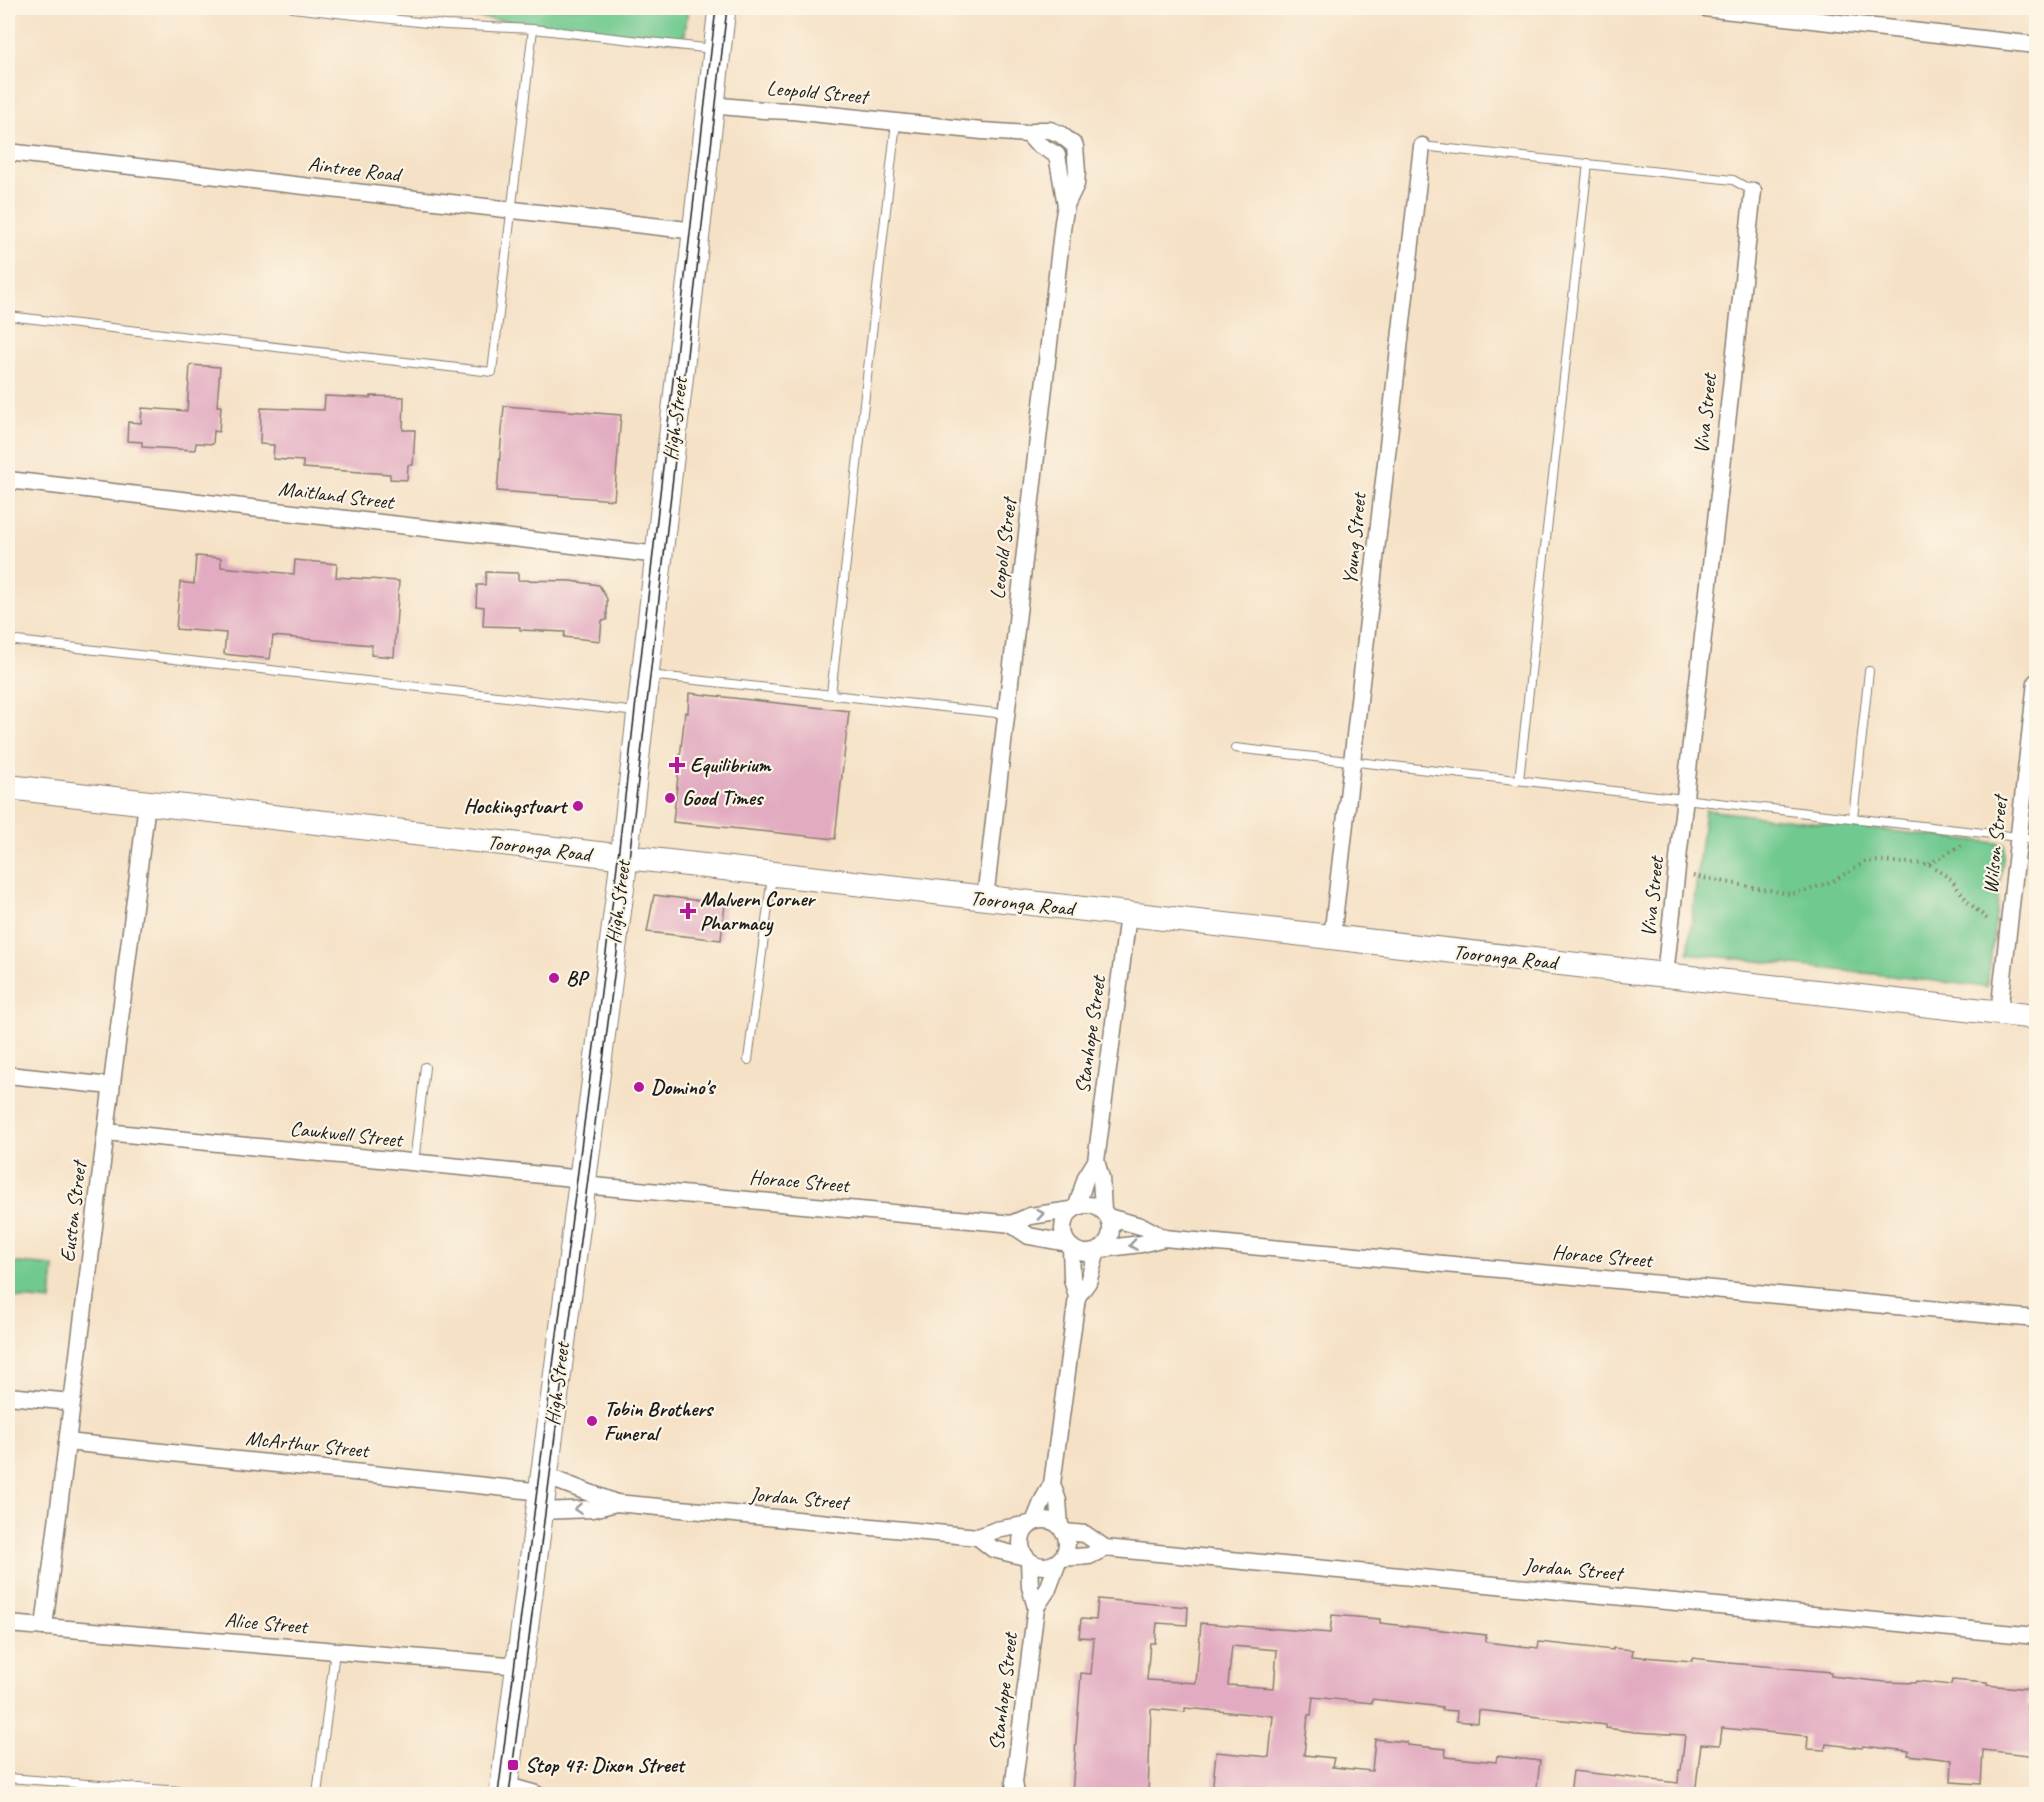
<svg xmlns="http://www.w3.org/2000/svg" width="2044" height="1802" font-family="Caveat,sans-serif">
<rect width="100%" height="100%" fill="#fcf5e5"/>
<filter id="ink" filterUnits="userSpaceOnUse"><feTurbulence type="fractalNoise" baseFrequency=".0167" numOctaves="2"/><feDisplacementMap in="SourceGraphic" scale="12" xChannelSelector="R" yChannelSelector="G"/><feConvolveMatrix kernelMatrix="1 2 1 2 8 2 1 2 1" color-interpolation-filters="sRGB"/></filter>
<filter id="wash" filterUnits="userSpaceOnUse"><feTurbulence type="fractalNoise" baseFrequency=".008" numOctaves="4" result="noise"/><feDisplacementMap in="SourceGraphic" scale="24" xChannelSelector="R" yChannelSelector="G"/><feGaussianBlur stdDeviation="1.35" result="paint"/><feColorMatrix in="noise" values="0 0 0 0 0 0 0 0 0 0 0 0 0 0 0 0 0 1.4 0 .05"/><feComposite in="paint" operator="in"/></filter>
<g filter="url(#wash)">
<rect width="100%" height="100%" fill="#f5e1c6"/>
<!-- green -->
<g fill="#70c98f" stroke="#467256" stroke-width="1.5">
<path d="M397 8H688L684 42Z"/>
<path d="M1705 810 2005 844 1987 987 1688 953Z"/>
<path d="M8 1262 54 1266 51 1301 8 1297Z"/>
</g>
<g id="blocks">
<!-- building -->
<g fill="#e2abc1" fill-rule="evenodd">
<path d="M190 365 220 367 217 406H221L219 432 214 431 213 444 196 443 195 450 142 447V442L127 441 128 422 141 423 142 408 187 411Z"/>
<path d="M325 396 371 398V396L404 397 403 430H415L413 465H408L407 480 390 479V474L303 468V461L273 459 274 445 260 444 261 408 324 410Z"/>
<path d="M504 406 621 415 614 500 497 491Z"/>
<path d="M196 556 221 558V567L294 574 295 560 337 564 336 577 399 581 394 657 371 655 372 645 273 636 270 659 224 654 226 633 176 629 180 582 194 584Z"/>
<path d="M486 572 518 573V580L571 581 599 585 607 599V620L602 621 600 641 564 637 565 632 520 630V627L483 626 484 607 476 606 477 585H485Z"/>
<path d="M689 693 849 711 835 839 673 822 685 712 688 713Z"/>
<path d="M654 895 725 904 721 940 647 932Z"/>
<path d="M1098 1599 1188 1607 1187 1625 1157 1623 1155 1643H1150L1147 1680 1196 1683 1201 1623 1330 1633 1332 1615 1380 1619V1623L1486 1635V1642L1538 1648 1539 1642 1613 1650V1648L1633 1650 1632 1656 1692 1661V1658L1729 1662V1663L1831 1672V1676L1885 1682 1915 1683 1916 1681 1951 1685 1952 1680 1987 1683V1685L2029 1689 2027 1707H2037V1756L1983 1750 1981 1784 1951 1782 1952 1760 1908 1755 1909 1751 1863 1746 1862 1748 1826 1744 1825 1750 1807 1749 1808 1736 1722 1728 1720 1745 1701 1744 1695 1794H1570L1573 1771 1678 1783 1679 1770H1681L1685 1735 1635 1732 1606 1728V1725L1479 1710 1478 1723 1456 1721 1457 1711 1442 1710V1707L1372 1699V1703L1313 1697 1311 1715H1308L1304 1755 1334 1758 1332 1767 1372 1771 1375 1739 1407 1742V1745L1446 1749 1445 1757 1496 1762 1497 1756 1540 1761 1536 1794H1212L1216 1752 1269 1757 1273 1716 1185 1708V1712L1151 1709 1148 1794H1072L1081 1673 1091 1674 1094 1638 1079 1637 1081 1619 1096 1620ZM1232 1646 1277 1650 1274 1688 1228 1685Z"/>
</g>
</g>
</g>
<g filter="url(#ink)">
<use href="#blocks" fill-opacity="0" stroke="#887e71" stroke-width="1.5"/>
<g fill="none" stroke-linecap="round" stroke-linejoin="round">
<!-- lane casing -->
<g stroke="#887e71" stroke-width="10">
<g id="lane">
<path d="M292 8 445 25 533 29 713 49"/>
<path d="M1422 146 1733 180 1753 191"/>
<path d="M8 316 492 372 533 29"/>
<path d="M8 640 637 712"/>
<path d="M649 675 1006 714"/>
<path d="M831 694 896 122"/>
<path d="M1235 748 2036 839"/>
<path d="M1519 780 1588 163"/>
<path d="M1853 818 1869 671"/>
<path d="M748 1060 772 876"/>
<path d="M414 1163 425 1067"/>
<path d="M8 1778 219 1794"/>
<path d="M317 1794 335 1651"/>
</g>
</g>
<!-- street casing -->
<g stroke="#887e71" stroke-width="19">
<g id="street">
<path d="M1705 8 2036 45"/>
<path d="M710 105 764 110 792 111 982 131 1028 134 1039 130H1050L1060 134 1075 146 1077 172 1076 184 1066 205 1063 222 985 899"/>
<path d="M1028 134 1036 143 1057 155 1066 205"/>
<path d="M8 152 696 231"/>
<path d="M8 480 659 555"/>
<path d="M1332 938 1422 146"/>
<path d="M1665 975 1753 191"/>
<path d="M1999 1013 2036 682"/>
<path d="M8 1075 111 1086"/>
<path d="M106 1132 583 1179"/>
<path d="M1096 1161 1101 1178 1103 1210"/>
<path d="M582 1185 1003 1223 1011 1224 1029 1236 1067 1243"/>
<circle cx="1087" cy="1229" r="24"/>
<path d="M1077 1206 1086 1177 1096 1161 1128 915"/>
<path d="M1108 1217 1144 1227 1164 1238"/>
<path d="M1011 1224 1030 1216 1071 1210"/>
<path d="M1101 1249 1141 1244 1164 1238 2036 1319"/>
<path d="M1077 1297 1088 1282 1097 1251"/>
<path d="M8 1396 72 1402"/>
<path d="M67 1442 543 1492"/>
<path d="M545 1476 616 1503 978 1537 996 1530 1030 1524"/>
<path d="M1052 1484 1058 1501 1060 1526"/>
<path d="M540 1511 593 1509 616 1503"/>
<circle cx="1044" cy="1543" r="23"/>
<path d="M1034 1522 1043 1500 1052 1484 1077 1297 1072 1279 1071 1247"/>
<path d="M1064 1532 1085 1534 1105 1548 2036 1636"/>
<path d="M978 1537 993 1549 1025 1557"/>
<path d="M1062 1558 1089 1556 1105 1548"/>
<path d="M1029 1561 1030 1587 1036 1607"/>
<path d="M8 1624 520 1666"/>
<path d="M44 1627 147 803"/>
<path d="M504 1785 536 1794"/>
<path d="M1016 1794 1014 1782 1036 1607 1048 1589 1058 1562"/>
</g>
</g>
<!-- secondary casing -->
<g stroke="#887e71" stroke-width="26">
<path id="secondary" d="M8 787 2036 1017"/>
</g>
<!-- primary casing -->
<g stroke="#887e71" stroke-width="29">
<path id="primary" d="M503 1794 621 884 722 8"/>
</g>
<!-- path -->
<g stroke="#887e71" stroke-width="4" stroke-dasharray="1.5 4.5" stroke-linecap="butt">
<path d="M1929 864 1962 845"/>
<path d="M1693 876 1790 894 1806 891 1835 880 1865 862 1875 861 1929 864 1952 880 1968 902 1987 919"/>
</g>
<!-- lane -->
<use href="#lane" stroke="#fff" stroke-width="8"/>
<!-- street -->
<use href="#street" stroke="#fff" stroke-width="16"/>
<!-- secondary -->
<use href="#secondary" stroke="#fff" stroke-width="24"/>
<!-- primary -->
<use href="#primary" stroke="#fff" stroke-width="27"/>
<!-- tram -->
<g stroke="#1c1c1c" stroke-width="1.5">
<path d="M498 1794 615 883 716 8"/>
<path d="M509 1794 629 859 727 8"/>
</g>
</g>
<!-- one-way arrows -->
<defs><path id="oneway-chevron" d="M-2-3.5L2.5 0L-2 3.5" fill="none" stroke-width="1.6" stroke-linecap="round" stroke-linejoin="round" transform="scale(1.5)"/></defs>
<g stroke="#999">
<use href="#oneway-chevron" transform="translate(1040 1214) rotate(-9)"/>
<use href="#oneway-chevron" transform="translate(1133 1245) rotate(172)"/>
<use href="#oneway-chevron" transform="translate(578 1509) rotate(177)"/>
</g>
</g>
<!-- markers -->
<g fill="#b5179e" stroke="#fcf5e5" stroke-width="2">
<path d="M674 756h6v6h6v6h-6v6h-6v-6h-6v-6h6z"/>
<circle cx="670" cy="798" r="6"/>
<circle cx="578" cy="806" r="6"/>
<path d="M685 902h6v6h6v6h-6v6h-6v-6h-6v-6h6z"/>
<circle cx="554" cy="978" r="6"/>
<circle cx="639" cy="1087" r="6"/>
<circle cx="592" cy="1421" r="6"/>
<rect x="507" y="1759" width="12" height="12" rx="3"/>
</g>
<g text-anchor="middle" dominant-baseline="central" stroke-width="4.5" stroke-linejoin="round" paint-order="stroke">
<!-- street labels -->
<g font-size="21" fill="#1c1c1c" stroke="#fcf5e5">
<text transform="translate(817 92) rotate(5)">Leopold Street</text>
<text transform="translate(354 169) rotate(7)">Aintree Road</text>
<text transform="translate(1705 414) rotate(-84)">Viva Street</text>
<text transform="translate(675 419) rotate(-83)">High Street</text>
<text transform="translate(336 495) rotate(7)">Maitland Street</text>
<text transform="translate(1354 539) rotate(-84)">Young Street</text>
<text transform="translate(1003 549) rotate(-83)">Leopold Street</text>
<text transform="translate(1995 845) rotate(-84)">Wilson Street</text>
<text transform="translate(539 848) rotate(7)">Tooronga Road</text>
<text transform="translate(1652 897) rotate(-84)">Viva Street</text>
<text transform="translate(618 902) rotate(-83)">High Street</text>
<text transform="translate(1022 903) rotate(6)">Tooronga Road</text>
<text transform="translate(1505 957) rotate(6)">Tooronga Road</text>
<text transform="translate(1090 1035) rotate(-82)">Stanhope Street</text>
<text transform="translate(346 1134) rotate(6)">Cawkwell Street</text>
<text transform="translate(799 1181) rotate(5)">Horace Street</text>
<text transform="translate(73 1212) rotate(-83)">Euston Street</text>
<text transform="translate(1602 1256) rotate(5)">Horace Street</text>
<text transform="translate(557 1384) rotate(-83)">High Street</text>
<text transform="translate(307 1444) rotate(6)">McArthur Street</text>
<text transform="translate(799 1498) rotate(5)">Jordan Street</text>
<text transform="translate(1573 1569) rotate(5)">Jordan Street</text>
<text transform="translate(266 1623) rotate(5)">Alice Street</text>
<text transform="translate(1003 1692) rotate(-83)">Stanhope Street</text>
</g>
<!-- poi labels -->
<g font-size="21" font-weight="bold" fill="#1c1c1c" stroke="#fcf5e5" text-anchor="start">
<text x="690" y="765">Equilibrium</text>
<text x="682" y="798">Good Times</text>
<text x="566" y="806" text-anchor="end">Hockingstuart</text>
<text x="700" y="899">Malvern Corner<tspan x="700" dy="24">Pharmacy</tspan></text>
<text x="566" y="978">BP</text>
<text x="651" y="1087">Domino's</text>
<text x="604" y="1409">Tobin Brothers<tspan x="604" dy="24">Funeral</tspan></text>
<text x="525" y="1765">Stop 47: Dixon Street</text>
</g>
</g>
<!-- margin -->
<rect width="2044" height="1802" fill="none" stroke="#fcf5e5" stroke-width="30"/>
</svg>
